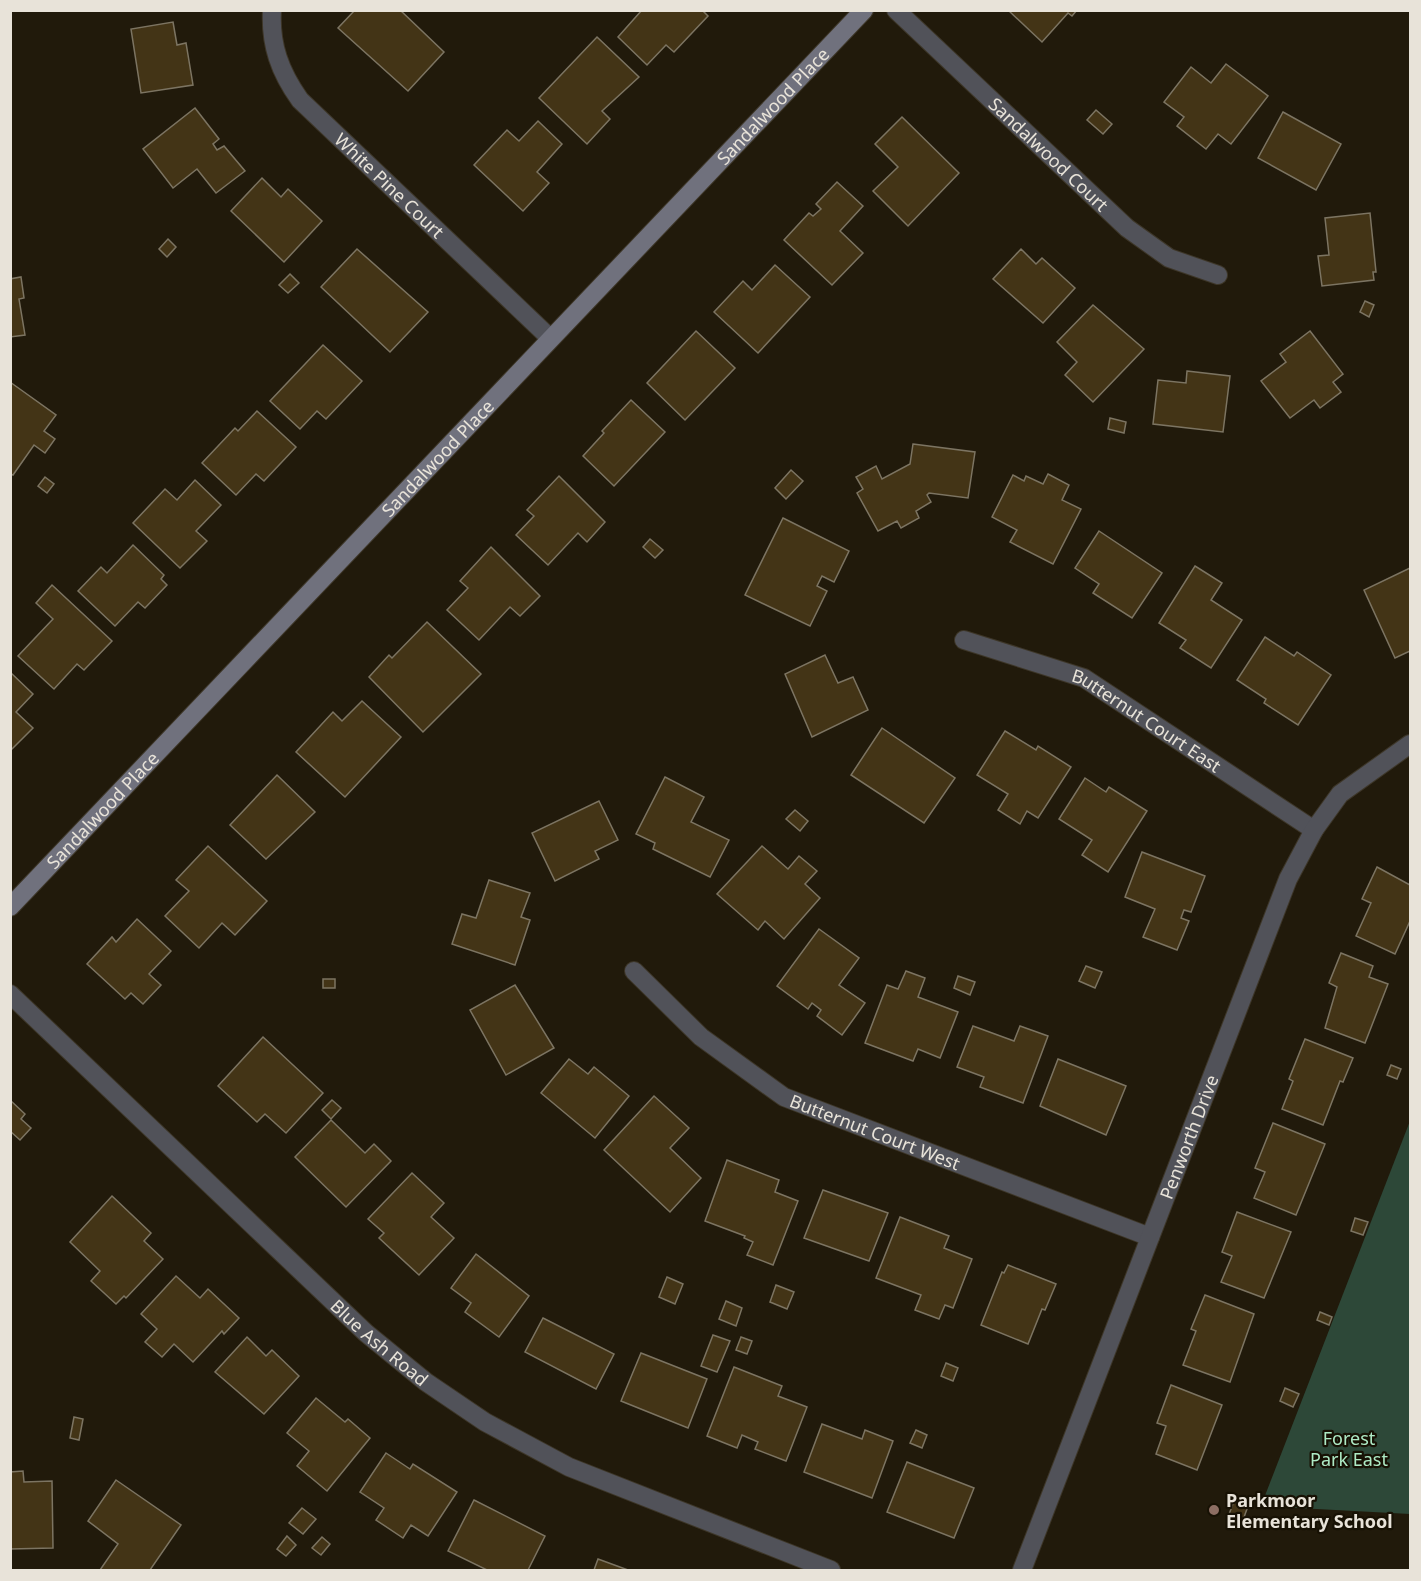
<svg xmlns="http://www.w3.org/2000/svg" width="1421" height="1581" font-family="'Noto Sans',sans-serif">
<rect width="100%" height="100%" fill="#211a0b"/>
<!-- park -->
<path fill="#2d4838" d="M1410 1121V1514L1261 1506Z"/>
<!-- building -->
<g fill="#433416" stroke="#7c7462" stroke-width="1.5">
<path d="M355 10H400L444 52 408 91 338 28Z"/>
<path d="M642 10H702L708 16 674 52 666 45 647 65 618 37Z"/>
<path d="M1008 10H1077L1072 16 1068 13 1042 42Z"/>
<path d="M173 22 177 45 186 43 193 85 141 93 131 29Z"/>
<path d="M597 37 639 77 602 111 610 119 587 144 539 98Z"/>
<path d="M1226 64 1268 96 1231 144 1218 134 1206 149 1177 126 1184 117 1164 102 1191 67 1211 83Z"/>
<path d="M195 108 219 139 213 144 217 150 224 146 245 171 216 193 197 169 173 188 143 149Z"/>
<path d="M1096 110 1112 124 1103 134 1087 120Z"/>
<path d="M1283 112 1341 144 1316 190 1258 158Z"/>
<path d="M902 117 959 173 908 226 873 191 898 167 875 144Z"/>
<path d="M538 121 562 144 537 172 549 183 523 211 474 165 507 130 519 141Z"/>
<path d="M262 178 281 197 288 189 322 221 284 262 231 211Z"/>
<path d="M837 182 863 206 840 231 863 253 832 285 784 240 809 213 813 216 821 209 816 204Z"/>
<path d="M1370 213 1376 272H1373L1374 280 1322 286 1318 256 1329 255 1325 218Z"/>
<path d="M168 239 176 247 167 257 159 249Z"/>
<path d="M357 249 428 312 390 352 321 287Z"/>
<path d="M1021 249 1036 264 1042 258 1075 288 1043 323 993 279Z"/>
<path d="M775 265 810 297 758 353 714 312 743 281 752 290Z"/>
<path d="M290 274 299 283 288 293 279 285Z"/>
<path d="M21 277 24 298 19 299 25 335 10 337V279Z"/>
<path d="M1365 301 1374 305 1369 317 1360 312Z"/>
<path d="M1093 305 1144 349 1093 402 1065 375 1077 362 1057 342Z"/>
<path d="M696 331 735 368 685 420 647 383Z"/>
<path d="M1310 331 1343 374 1333 382 1341 392 1320 408 1314 400 1290 418 1261 381 1286 362 1280 354Z"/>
<path d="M323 345 362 381 326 419 317 411 300 429 270 401Z"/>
<path d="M1187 371 1230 376 1223 432 1153 424 1158 380 1186 383Z"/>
<path d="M10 382 56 415 44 431 55 439 45 453 34 445 13 475 10 474Z"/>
<path d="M631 400 665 432 614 486 583 456 604 433 602 431Z"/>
<path d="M257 411 296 447 264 481 256 474 236 495 202 463 235 428 238 431Z"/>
<path d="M1110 418 1126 422 1124 433 1108 429Z"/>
<path d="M913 444 975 452 968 498 929 493 927 495 931 502 916 511 919 518 901 528 897 521 878 531 857 493 863 489 856 477 876 466 882 479 910 464Z"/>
<path d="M791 470 803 481 786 499 775 488Z"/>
<path d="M1048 474 1069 485 1062 500 1081 509 1053 564 1010 542 1017 530 992 517 1013 475 1024 481 1026 476 1043 484Z"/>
<path d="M559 476 605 522 587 542 578 533 548 565 516 535 534 516 527 510Z"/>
<path d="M45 477 54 484 47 493 38 486Z"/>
<path d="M195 480 221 505 196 531 207 541 180 568 133 523 165 489 177 500Z"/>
<path d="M783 518 849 551 834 582 822 576 817 586 827 591 810 626 745 595Z"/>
<path d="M1099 531 1162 573 1132 618 1093 593 1099 584 1075 568Z"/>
<path d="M650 539 663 550 655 558 643 547Z"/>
<path d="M133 545 164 575 161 579 167 585 145 608 138 602 115 626 78 591 101 567 107 573Z"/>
<path d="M491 547 540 596 520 616 510 607 479 640 447 610 468 588 460 581Z"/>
<path d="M1195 566 1222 583 1211 600 1242 620 1211 668 1180 648 1186 640 1159 623Z"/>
<path d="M1410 568V651L1395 658 1364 590Z"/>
<path d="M52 585 112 641 84 670 77 664 54 689 18 656 53 619 36 603Z"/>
<path d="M427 622 481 674 423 732 369 677 389 655 392 658Z"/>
<path d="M1265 637 1294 656 1297 652 1331 675 1298 725 1264 703 1266 699 1237 680Z"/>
<path d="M825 655 838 683 853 677 868 710 812 737 785 674Z"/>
<path d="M10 672 33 694 16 712 33 728 10 751Z"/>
<path d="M362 701 401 737 345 797 296 752 333 712 342 721Z"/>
<path d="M882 728 955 778 924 823 851 775Z"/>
<path d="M1005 731 1036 750 1038 746 1071 767 1038 818 1027 811 1020 824 998 810 1008 794 977 775Z"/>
<path d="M277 775 315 812 266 859 230 825Z"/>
<path d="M665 777 704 797 691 822 729 840 710 877 653 849 655 843 636 834Z"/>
<path d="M1085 778 1106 792 1109 787 1147 811 1108 872 1082 855 1092 840 1059 819Z"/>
<path d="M599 801 618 840 595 851 599 859 555 881 532 833Z"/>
<path d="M795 810 808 821 800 831 786 819Z"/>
<path d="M208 846 267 901 235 935 222 923 199 948 165 916 189 891 176 880Z"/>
<path d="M762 846 788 869 799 856 817 871 805 884 820 898 784 939 765 921 758 930 717 894Z"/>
<path d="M1142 852 1205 876 1191 912 1184 910 1181 918 1189 921 1177 950 1143 937 1155 909 1125 897Z"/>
<path d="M1377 867 1410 885V921L1395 954 1356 936 1371 903 1362 899Z"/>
<path d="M489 880 530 893 521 917 530 920 515 965 452 944 462 914 476 918Z"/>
<path d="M137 919 171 951 149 974 161 985 143 1004 131 993 125 999 87 964 112 937 116 942Z"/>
<path d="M819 929 859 958 839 985 865 1003 842 1035 817 1016 821 1010 812 1003 808 1009 777 986Z"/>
<path d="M1341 953 1373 966 1369 977 1388 984 1365 1043 1325 1028 1337 987 1329 983Z"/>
<path d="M1086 966 1102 972 1095 988 1079 981Z"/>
<path d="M906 971 925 978 918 997 958 1012 940 1058 918 1049 913 1061 865 1043 887 985 898 989Z"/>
<path d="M958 976 975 982 970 995 954 988Z"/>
<rect x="323" y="979" width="12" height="9"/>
<path d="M515 985 554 1048 506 1075 470 1010Z"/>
<path d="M973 1026 1014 1041 1020 1026 1048 1036 1023 1103 980 1087 984 1077 957 1067Z"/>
<path d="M263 1037 323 1093 286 1133 265 1114 257 1122 218 1086Z"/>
<path d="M1305 1039 1353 1058 1343 1082 1340 1081 1323 1125 1282 1109 1293 1081 1289 1079Z"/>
<path d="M569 1059 588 1074 594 1067 629 1096 595 1138 541 1093Z"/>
<path d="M1058 1059 1126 1086 1106 1135 1040 1106Z"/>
<path d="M1391 1065 1401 1069 1397 1079 1387 1075Z"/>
<path d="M654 1096 689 1128 670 1148 701 1178 670 1212 604 1150Z"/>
<path d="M10 1100 25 1114 21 1119 31 1128 20 1140 10 1131Z"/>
<path d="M332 1100 341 1108 331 1119 322 1110Z"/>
<path d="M331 1120 365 1153 374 1144 391 1161 346 1207 295 1157Z"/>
<path d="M1273 1123 1325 1144 1296 1215 1254 1198 1265 1172 1255 1168Z"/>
<path d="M727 1160 779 1180 775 1192 798 1201 773 1265 747 1255 753 1242 744 1238 745 1236 705 1221Z"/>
<path d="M412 1173 444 1203 431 1217 454 1238 419 1275 379 1238 384 1233 368 1219Z"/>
<path d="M823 1190 888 1213 869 1261 804 1238Z"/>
<path d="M112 1196 151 1233 144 1241 163 1259 126 1298 124 1296 116 1304 91 1281 100 1271 70 1242Z"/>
<path d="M1237 1212 1291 1232 1264 1298 1221 1282 1232 1256 1222 1252Z"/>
<path d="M900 1217 949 1236 944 1248 972 1259 953 1308 945 1305 939 1319 915 1310 921 1295 876 1278Z"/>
<path d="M1355 1218 1368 1222 1363 1235 1351 1231Z"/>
<path d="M476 1254 529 1296 499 1337 465 1312 471 1303 451 1288Z"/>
<path d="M1008 1265 1056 1284 1045 1310 1042 1309 1028 1344 981 1325 1002 1272 1004 1273Z"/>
<path d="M176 1276 200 1298 208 1289 239 1318 224 1334 222 1331 193 1362 174 1344 162 1357 145 1342 157 1329 141 1314Z"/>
<path d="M667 1277 683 1284 675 1304 659 1297Z"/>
<path d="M776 1285 794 1292 787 1309 770 1302Z"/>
<path d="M1205 1295 1254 1314 1230 1382 1183 1365 1196 1331 1191 1329Z"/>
<path d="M726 1301 742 1308 736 1326 719 1319Z"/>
<path d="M1320 1312 1332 1317 1329 1325 1317 1320Z"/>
<path d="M543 1318 614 1354 596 1389 525 1352Z"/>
<path d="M713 1335 730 1341 717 1372 701 1366Z"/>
<path d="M247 1337 266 1356 272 1350 299 1376 264 1414 215 1372Z"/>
<path d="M741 1337 752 1341 747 1354 736 1350Z"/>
<path d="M641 1353 707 1379 688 1428 621 1401Z"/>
<path d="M946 1363 958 1368 953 1381 941 1376Z"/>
<path d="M734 1367 782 1386 778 1396 807 1407 786 1461 755 1449 758 1442 742 1435 737 1448 707 1436Z"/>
<path d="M1171 1385 1222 1405 1197 1470 1156 1454 1166 1426 1157 1423Z"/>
<path d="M1285 1388 1299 1394 1293 1407 1280 1401Z"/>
<path d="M316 1398 345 1422 348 1419 370 1438 327 1491 297 1466 309 1451 287 1433Z"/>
<path d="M74 1417 83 1419 79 1440 70 1438Z"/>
<path d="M822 1424 862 1439 865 1430 893 1441 872 1498 804 1472Z"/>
<path d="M916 1430 927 1435 922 1448 910 1443Z"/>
<path d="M386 1453 410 1469 413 1464 457 1492 428 1536 411 1525 403 1538 376 1520 384 1508 360 1492Z"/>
<path d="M907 1462 974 1488 954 1538 887 1512Z"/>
<path d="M23 1471 24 1482 52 1481 53 1548 10 1549V1472Z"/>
<path d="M116 1480 181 1525 150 1570H100L118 1544 88 1521Z"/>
<path d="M474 1500 545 1536 528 1570H487L448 1551Z"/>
<path d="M1234 1501 1248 1506 1242 1523 1228 1517Z"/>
<path d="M302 1508 316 1519 303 1534 289 1523Z"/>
<path d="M287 1536 296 1545 286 1556 277 1549Z"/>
<path d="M322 1537 330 1544 321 1555 312 1548Z"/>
<path d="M598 1559 628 1570H594Z"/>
</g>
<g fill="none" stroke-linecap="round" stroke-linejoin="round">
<!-- street casing -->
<g stroke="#3d3628" stroke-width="20">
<g id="street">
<path id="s1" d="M272 10C270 45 280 72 300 100L550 338"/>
<path id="s2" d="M896 10 1127 228 1169 258 1218 275"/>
<path id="s3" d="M964 640 1084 678 1314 830"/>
<path id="s4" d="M634 971 701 1037 784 1097 1150 1237"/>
<path id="s5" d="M10 994 366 1333 426 1382 485 1422 569 1467 831 1570"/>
<path id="s6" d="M1022 1570 1288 879 1314 830 1340 794 1410 744"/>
</g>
</g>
<!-- secondary casing -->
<g stroke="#3d3628" stroke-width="20">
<g id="secondary">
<path id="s7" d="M10 907 864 10"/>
</g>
</g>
<!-- street -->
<use href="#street" stroke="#515259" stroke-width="18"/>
<!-- secondary -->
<use href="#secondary" stroke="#70717d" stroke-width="18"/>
</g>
<!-- markers -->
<circle fill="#8d6e63" stroke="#171104" stroke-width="2" cx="1214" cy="1510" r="6"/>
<g text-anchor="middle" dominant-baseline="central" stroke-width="4.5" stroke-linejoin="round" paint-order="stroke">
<!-- street labels -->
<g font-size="18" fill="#e8e3d9" stroke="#171104">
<text stroke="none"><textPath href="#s7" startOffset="1106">Sandalwood Place</textPath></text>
<text stroke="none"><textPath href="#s2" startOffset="210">Sandalwood Court</textPath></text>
<text stroke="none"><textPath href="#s1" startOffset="220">White Pine Court</textPath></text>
<text stroke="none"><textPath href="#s7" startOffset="620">Sandalwood Place</textPath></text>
<text stroke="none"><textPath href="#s3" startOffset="201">Butternut Court East</textPath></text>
<text stroke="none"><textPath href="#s7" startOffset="134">Sandalwood Place</textPath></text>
<text stroke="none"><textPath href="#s4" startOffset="294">Butternut Court West</textPath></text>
<text stroke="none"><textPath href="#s6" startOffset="464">Penworth Drive</textPath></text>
<text stroke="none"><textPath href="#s5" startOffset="508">Blue Ash Road</textPath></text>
</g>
<!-- park labels -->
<g font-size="18" fill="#aeeac5" stroke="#171104">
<text x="1349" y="1438">Forest<tspan x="1349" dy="21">Park East</tspan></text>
</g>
<!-- poi labels -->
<g font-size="18" font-weight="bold" fill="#e8e3d9" stroke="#171104" text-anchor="start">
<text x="1226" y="1500">Parkmoor<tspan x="1226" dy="21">Elementary School</tspan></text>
</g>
</g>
<!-- border -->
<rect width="1421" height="1581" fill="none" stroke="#e8e3d9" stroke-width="24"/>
</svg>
